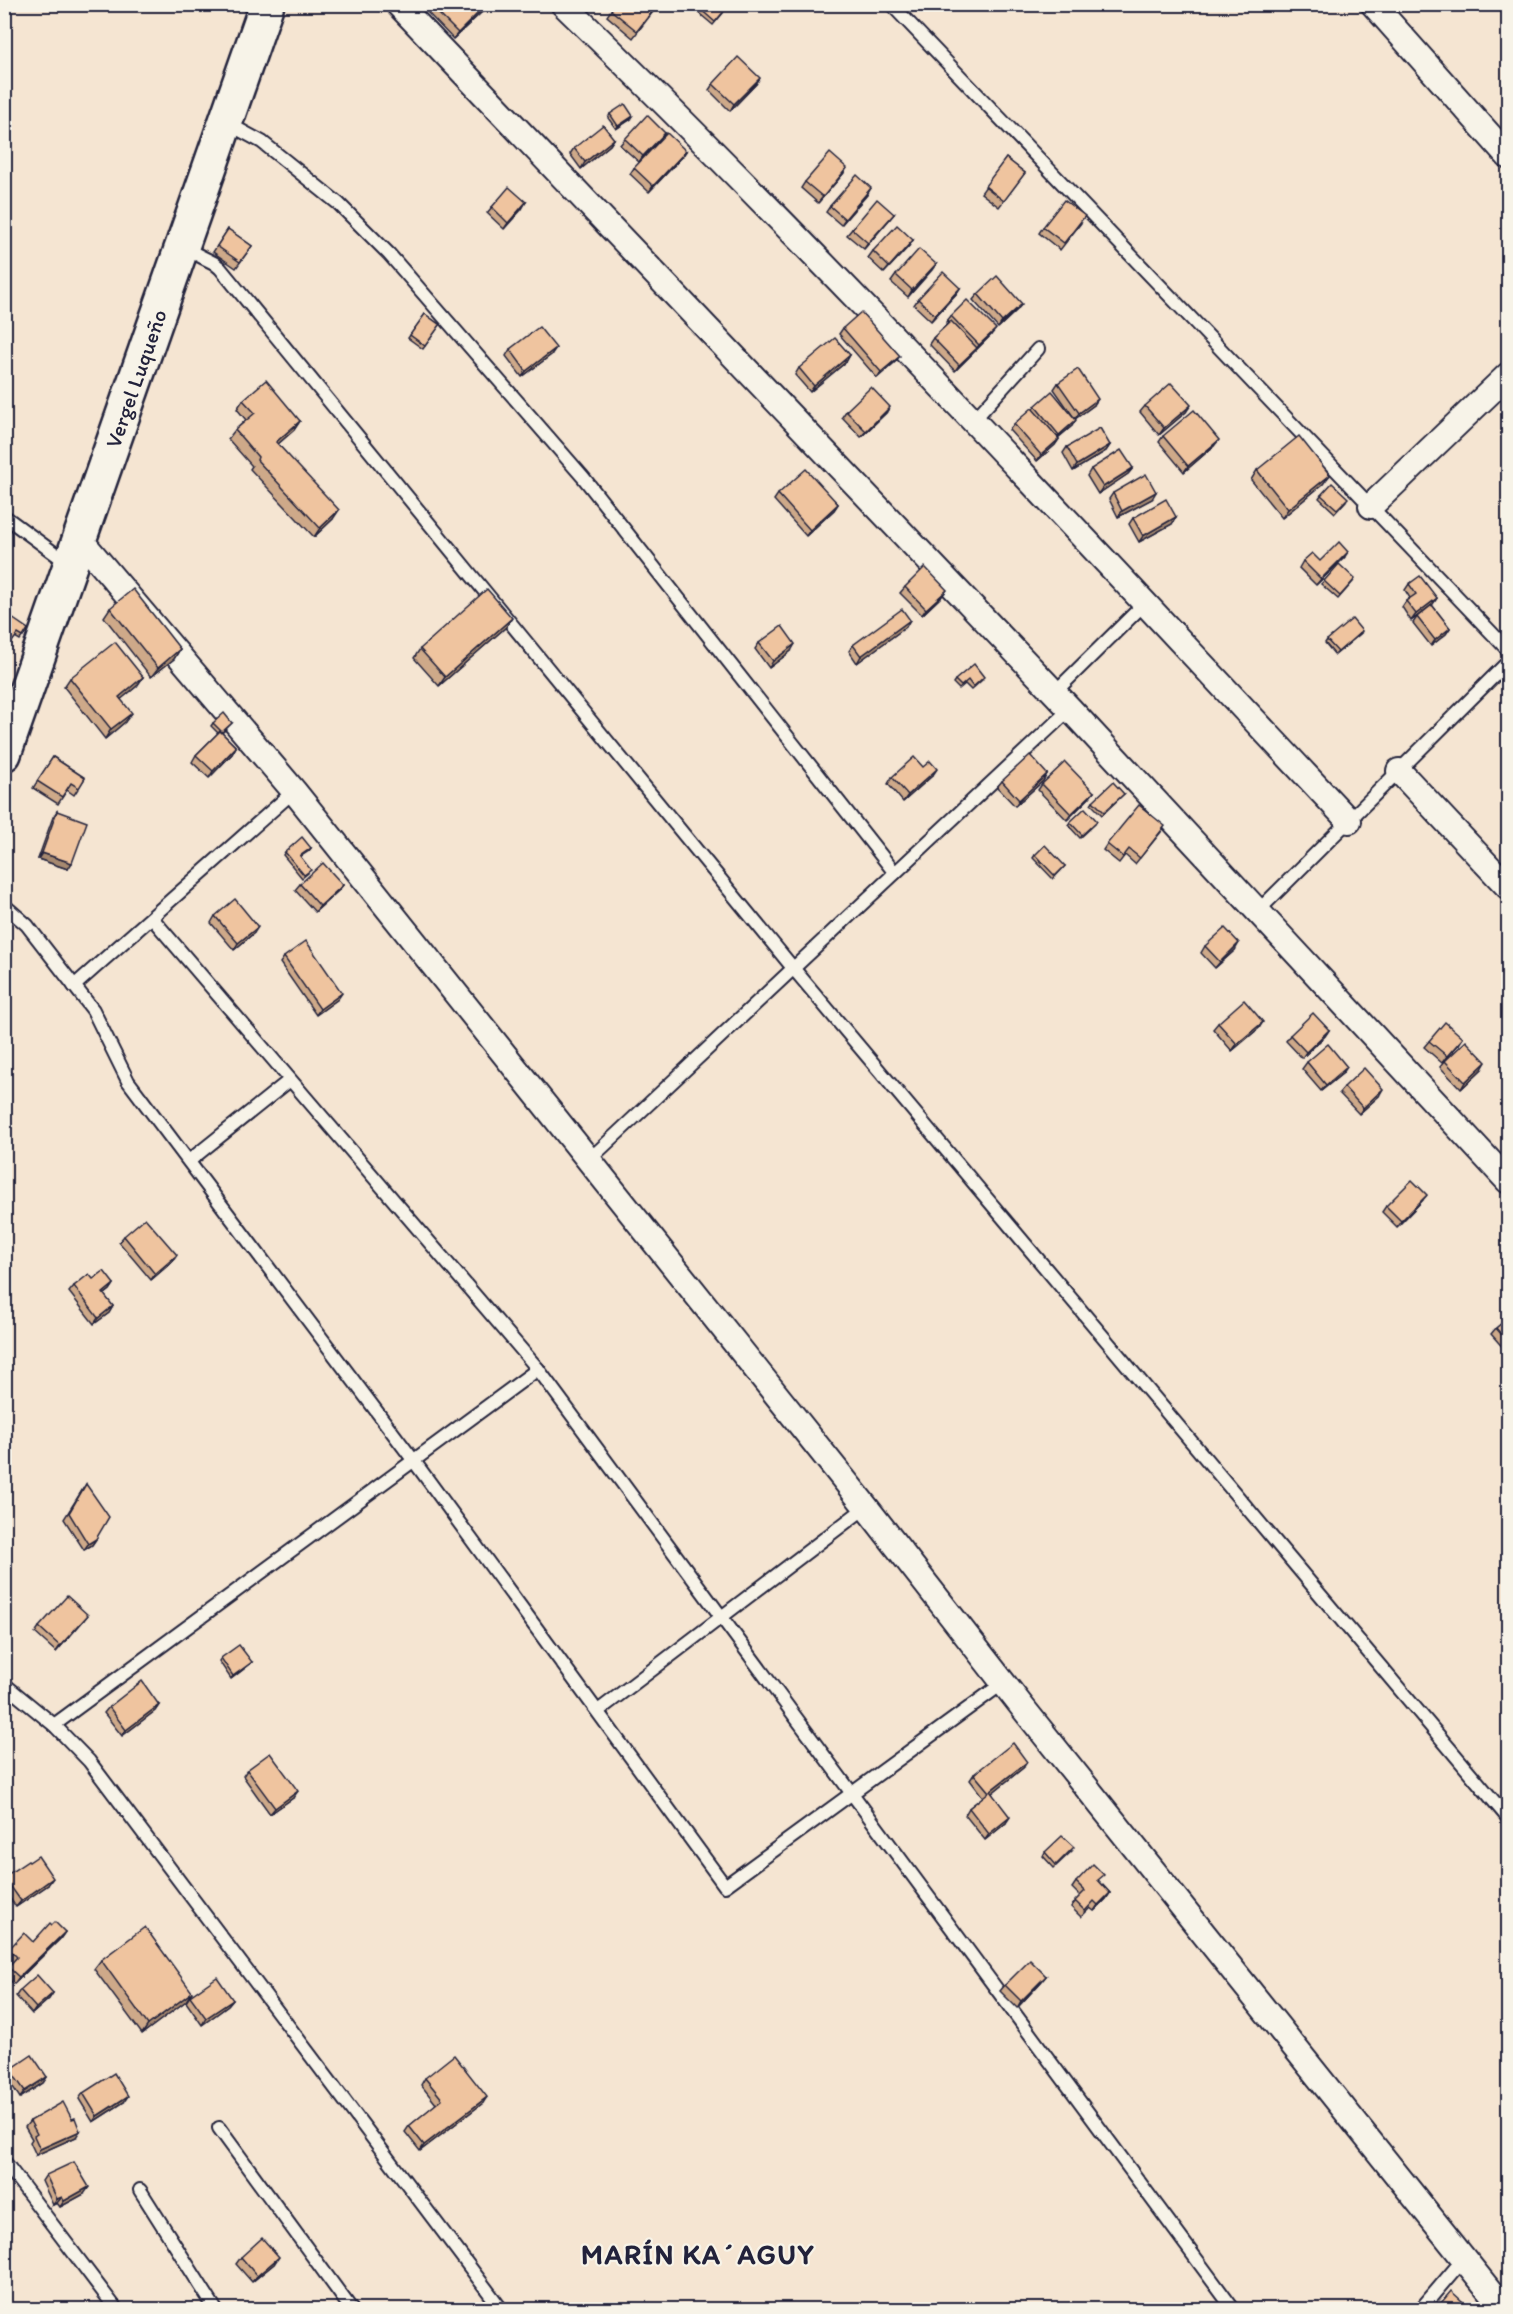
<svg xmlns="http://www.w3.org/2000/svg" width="1513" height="2314" font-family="Itim,sans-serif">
<rect width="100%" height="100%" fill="#f5e5d2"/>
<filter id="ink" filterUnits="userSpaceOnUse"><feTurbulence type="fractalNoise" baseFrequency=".0167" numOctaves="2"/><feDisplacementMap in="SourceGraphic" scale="12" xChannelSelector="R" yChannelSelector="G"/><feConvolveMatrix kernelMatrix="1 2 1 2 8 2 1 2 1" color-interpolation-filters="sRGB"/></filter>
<g filter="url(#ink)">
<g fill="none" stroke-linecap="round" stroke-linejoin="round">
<!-- service casing -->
<g stroke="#22223b" stroke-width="16">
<g id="service">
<path d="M891 4 1508 650"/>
<path d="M227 123 262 142 339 204 389 254 583 477 895 873"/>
<path d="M182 247 214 263 220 268 793 968 1508 1818"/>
<path d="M972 422 1038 349"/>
<path d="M4 516 69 564"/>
<path d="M1054 693 1144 604"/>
<path d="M4 905 27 925 93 1010 128 1081 414 1461 725 1886 1003 1683"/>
<path d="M1257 912 1508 662"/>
<path d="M152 918 538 1369 1234 2310"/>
<path d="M74 986 294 791"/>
<path d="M590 1159 1070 709"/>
<path d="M189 1161 290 1080"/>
<path d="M4 1684 54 1725 89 1761 502 2310"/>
<path d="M598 1711 866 1507"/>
<path d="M54 1725 538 1369"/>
<path d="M219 2128 352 2310"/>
<path d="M4 2161 117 2310"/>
<path d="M140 2190 216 2310"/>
<path d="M1420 2310 1465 2257"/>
</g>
</g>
<!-- minor casing -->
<g stroke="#22223b" stroke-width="28">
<g id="minor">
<path d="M398 4 1070 709 1508 1181"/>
<path d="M563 4C835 266 1090 546 1349 821"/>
<path d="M1373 4 1508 156"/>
<path d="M1371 506 1508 375"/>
<path d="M79 538 294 791 866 1507 1023 1708 1505 2310"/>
<path d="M1399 771 1508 887"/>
</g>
</g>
<!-- primary casing -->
<g stroke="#22223b" stroke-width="38">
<g id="primary">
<path id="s1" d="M4 754 267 4"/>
</g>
</g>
<!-- service -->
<use href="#service" stroke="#f7f3e8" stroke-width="12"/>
<!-- minor -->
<use href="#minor" stroke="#f7f3e8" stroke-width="24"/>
<!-- primary -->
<use href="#primary" stroke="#f7f3e8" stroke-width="33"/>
</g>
<!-- wall -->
<g fill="#cea989" stroke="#22223b" stroke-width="1.5">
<path d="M615 4H659L633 38 607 16Z"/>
<path d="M698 4 723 13 713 25 694 9Z"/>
<path d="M432 7 454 11 484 10 453 39 428 13Z"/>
<path d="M713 84H756L730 111 709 90Z"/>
<path d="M610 114 631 119 616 129 608 118Z"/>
<path d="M665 133 661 139 639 162 620 145 625 139Z"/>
<path d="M614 139 610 145 581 169 570 154 574 148Z"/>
<path d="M686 151 682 157 649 192 630 174 634 168Z"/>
<path d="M1006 158 1025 173 999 207 981 193Z"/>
<path d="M843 174 818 203 801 188 805 182Z"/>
<path d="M871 188 841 225 826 212 830 206Z"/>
<path d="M526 202 504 229 487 213 492 207Z"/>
<path d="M894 214 864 249 847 235 852 229Z"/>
<path d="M1081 223 1060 250 1039 233 1043 227Z"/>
<path d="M228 229 252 246 236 268 213 252Z"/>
<path d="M913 240 909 246 884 273 868 258 873 251Z"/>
<path d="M936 264 908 297 891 282 896 275Z"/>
<path d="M960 288 956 294 931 321 914 305 918 299Z"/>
<path d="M978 294 1017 310 998 328 973 300Z"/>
<path d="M425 314 440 325 423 349 408 338Z"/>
<path d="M951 316 991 335 955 371 929 344 933 338 948 323 946 322Z"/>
<path d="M843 328 895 362 877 378 839 334Z"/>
<path d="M510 349 551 355 522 377 506 356Z"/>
<path d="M850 355 846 362 810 392 795 375 799 368Z"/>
<path d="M1058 383 1094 405 1075 419 1054 389Z"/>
<path d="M243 400 300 421 294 430 278 444 333 519 314 537 250 469 252 466 228 439 235 430 246 420 237 409Z"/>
<path d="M1035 406 1072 426 1058 438 1059 439 1055 445 1037 461 1009 430 1014 424 1033 409Z"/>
<path d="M1145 406 1186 412 1159 435 1140 412Z"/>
<path d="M846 411 886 413 861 437 842 417Z"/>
<path d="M1163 436 1214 446 1184 472 1159 442Z"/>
<path d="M1110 445 1106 451 1073 471 1063 453 1067 447Z"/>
<path d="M1133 468 1128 474 1098 494 1087 476 1091 469Z"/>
<path d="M1257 470 1323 484 1282 518 1251 480Z"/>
<path d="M1113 493 1152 499 1118 517 1109 499Z"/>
<path d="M778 494 838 504 834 510 806 536 774 500Z"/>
<path d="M1321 495 1346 501 1335 513 1319 498Z"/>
<path d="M1176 517 1172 524 1139 542 1129 524 1133 518Z"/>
<path d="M1344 558 1316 585 1299 568 1303 561H1320Z"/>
<path d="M1324 581 1353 582 1338 599 1321 584Z"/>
<path d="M1409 584 1437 598 1432 605 1450 628 1446 634 1431 646 1413 623 1417 617 1428 608 1411 621 1402 607 1406 601 1410 598 1405 590Z"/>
<path d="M905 587 942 596 922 615 900 593Z"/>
<path d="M110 608 180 649 174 659 151 677 104 617Z"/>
<path d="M4 623 28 629 20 640 15 637 6 650 4 649Z"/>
<path d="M506 627 439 686 414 658 420 649Z"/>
<path d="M906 627 857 663 849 651 853 645Z"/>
<path d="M1360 634 1335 655 1325 643 1327 640Z"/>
<path d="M759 643 791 651 769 668 755 649Z"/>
<path d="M143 677 137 686 121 699 125 722 105 739 64 687 70 678Z"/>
<path d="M955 680H982L971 690 965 684 959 689 953 683Z"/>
<path d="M213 723H232L222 733 236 747 232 754 209 778 192 762 196 755 218 733 211 726Z"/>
<path d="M53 757 85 778 74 795 67 790 58 804 33 788Z"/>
<path d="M923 767 933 775 903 802 888 784 892 777Z"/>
<path d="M1047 774 1043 781 1015 806 997 787 1002 781Z"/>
<path d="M1042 784 1094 792 1089 798 1067 820 1038 790Z"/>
<path d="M1124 794 1102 815 1091 804 1093 801Z"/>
<path d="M57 811 68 869 38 859 53 817Z"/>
<path d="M1070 822 1095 824 1080 838 1068 825Z"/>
<path d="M1161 832 1135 864 1125 855 1119 863 1103 850 1107 844Z"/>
<path d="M311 848 309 851 300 857 308 873 302 878 283 855 285 852Z"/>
<path d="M1035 855 1065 866 1053 879 1033 858Z"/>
<path d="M300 884 343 885 338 891 315 912 295 890Z"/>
<path d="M215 916 254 933 234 950 211 923Z"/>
<path d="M1205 946 1235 950 1215 968 1201 953Z"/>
<path d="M284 957 338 999 316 1015 280 963Z"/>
<path d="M1218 1023 1259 1028 1232 1051 1213 1029Z"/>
<path d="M1329 1030 1325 1036 1302 1058 1286 1041 1290 1035Z"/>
<path d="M1429 1041 1459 1044 1442 1063 1424 1047Z"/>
<path d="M1445 1061 1482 1069 1461 1089 1440 1067Z"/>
<path d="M1307 1062 1343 1073 1321 1091 1302 1069Z"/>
<path d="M1344 1087 1379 1096 1359 1114 1339 1093Z"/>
<path d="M1422 1201 1397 1227 1382 1212 1386 1206Z"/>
<path d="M124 1236 173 1261 151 1280 119 1242Z"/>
<path d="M93 1279 114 1284 110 1290 104 1295 113 1306 109 1313 94 1324 69 1292 74 1286Z"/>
<path d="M1509 1317V1347L1505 1350 1491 1334 1496 1328Z"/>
<path d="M86 1484 96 1539 92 1545 84 1550 64 1519Z"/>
<path d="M83 1621 56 1652 35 1633 39 1627Z"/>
<path d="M221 1658 252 1662 249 1665 231 1679 219 1661Z"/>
<path d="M159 1705 155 1711 122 1736 104 1713 109 1707Z"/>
<path d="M1023 1768 992 1793 1006 1823 985 1840 965 1815 969 1808 983 1797 970 1780 974 1774Z"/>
<path d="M247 1770 293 1798 270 1814 243 1776Z"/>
<path d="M1072 1851 1054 1868 1043 1856 1045 1852Z"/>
<path d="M29 1862 48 1885 16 1907 4 1890V1877Z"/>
<path d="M1099 1881 1110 1893 1106 1899 1094 1911 1090 1908 1081 1917 1071 1907 1080 1896 1072 1888 1076 1882Z"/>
<path d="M52 1925 65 1932 60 1939 14 1984 4 1975V1972L12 1962 4 1955 9 1949 33 1942Z"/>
<path d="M101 1960 186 2001 142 2034 94 1969Z"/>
<path d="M1046 1976 1041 1982 1017 2008 1000 1991 1005 1985Z"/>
<path d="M20 1990 53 1993 49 1999 32 2014 16 1996Z"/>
<path d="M190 1996 233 2000 228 2006 202 2025 186 2002Z"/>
<path d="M10 2070 47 2077 43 2083 20 2098 6 2076Z"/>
<path d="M425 2078 483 2103 420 2151 405 2132 409 2126 436 2104 421 2085Z"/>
<path d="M83 2093 124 2102 93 2122 79 2099Z"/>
<path d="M30 2121 76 2137 36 2155 30 2142 32 2139 25 2127Z"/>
<path d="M46 2175 84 2194 60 2207 57 2203 53 2205 42 2181Z"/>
<path d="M241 2257 274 2264 252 2282 236 2264Z"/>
</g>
<!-- shaded-wall -->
<g fill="#a7896f" stroke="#22223b" stroke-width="1.5">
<path d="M487 4 484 10 453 39 458 33Z"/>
<path d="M760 78 756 84 730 111 734 104Z"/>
<path d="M633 116 631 119 616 129 618 126Z"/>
<path d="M665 133 661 139 639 162 643 156Z"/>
<path d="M614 139 610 145 581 169 585 162Z"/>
<path d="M686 151 682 157 649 192 653 186Z"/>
<path d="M847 168 843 174 818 203 823 197Z"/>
<path d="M871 188 867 195 841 225 845 219Z"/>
<path d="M526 202 522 209 504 229 508 223Z"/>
<path d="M894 214 889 220 864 249 868 243Z"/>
<path d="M913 240 909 246 884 273 889 267Z"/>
<path d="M936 264 932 270 908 297 912 290Z"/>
<path d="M960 288 956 294 931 321 935 315Z"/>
<path d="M1022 304 1017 310 998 328 1002 322Z"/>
<path d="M996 329 991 335 975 351 979 345Z"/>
<path d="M556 348 551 355 522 377 526 371Z"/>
<path d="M977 348 972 354 955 371 959 365Z"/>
<path d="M850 355 846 362 810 392 814 386Z"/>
<path d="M900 356 895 362 877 378 881 372Z"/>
<path d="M1098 399 1094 405 1075 419 1079 413Z"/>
<path d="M1191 405 1186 412 1159 435 1164 428Z"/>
<path d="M890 407 886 413 861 437 866 431Z"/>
<path d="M1076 420 1072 426 1054 441 1059 435Z"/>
<path d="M300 421 294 430 270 451 276 442Z"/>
<path d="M1059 439 1055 445 1037 461 1041 455Z"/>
<path d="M1219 440 1214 446 1184 472 1188 466Z"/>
<path d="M1110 445 1106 451 1073 471 1077 465Z"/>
<path d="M1133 468 1128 474 1098 494 1103 487Z"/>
<path d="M1330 475 1323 484 1282 518 1288 509Z"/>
<path d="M1156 492 1152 499 1118 517 1122 511Z"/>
<path d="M838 504 834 510 806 536 810 530Z"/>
<path d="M339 510 333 519 314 537 320 528Z"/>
<path d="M1176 517 1172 524 1139 542 1143 536Z"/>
<path d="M1348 552 1344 558 1316 585 1321 579Z"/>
<path d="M947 590 942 596 922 615 926 609Z"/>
<path d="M1437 598 1433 604 1411 621 1416 614Z"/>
<path d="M512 618 506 627 439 686 445 677Z"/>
<path d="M910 620 906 627 857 663 861 656Z"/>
<path d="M1450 628 1446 634 1431 646 1435 640Z"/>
<path d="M1362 631 1360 634 1335 655 1338 652Z"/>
<path d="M795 644 791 651 769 668 773 661Z"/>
<path d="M180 649 174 659 151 677 158 668Z"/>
<path d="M143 677 137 686 113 706 119 697Z"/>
<path d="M132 713 125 722 105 739 111 729Z"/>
<path d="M236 747 232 754 209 778 213 771Z"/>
<path d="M937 769 933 775 903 802 908 795Z"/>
<path d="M1047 774 1043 781 1015 806 1019 800Z"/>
<path d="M1094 792 1089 798 1067 820 1071 814Z"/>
<path d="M42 853 72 863 68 869 38 859Z"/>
<path d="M343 885 338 891 315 912 320 906Z"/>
<path d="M258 927 254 933 234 950 238 943Z"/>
<path d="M1239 943 1235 950 1215 968 1220 962Z"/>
<path d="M342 993 338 999 316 1015 320 1009Z"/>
<path d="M1263 1022 1259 1028 1232 1051 1237 1044Z"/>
<path d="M1329 1030 1325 1036 1302 1058 1306 1052Z"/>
<path d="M1463 1038 1459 1044 1442 1063 1447 1056Z"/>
<path d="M1486 1062 1482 1069 1461 1089 1465 1082Z"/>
<path d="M1347 1067 1343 1073 1321 1091 1326 1085Z"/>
<path d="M1383 1089 1379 1096 1359 1114 1363 1108Z"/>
<path d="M1427 1195 1422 1201 1397 1227 1401 1221Z"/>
<path d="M177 1255 173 1261 151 1280 155 1274Z"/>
<path d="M114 1284 110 1290 98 1299 103 1293Z"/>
<path d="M113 1306 109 1313 94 1324 98 1318Z"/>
<path d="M96 1539 92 1545 84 1550 88 1544Z"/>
<path d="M88 1615 83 1621 56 1652 60 1646Z"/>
<path d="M252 1662 249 1665 231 1679 233 1676Z"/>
<path d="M159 1705 155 1711 122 1736 126 1730Z"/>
<path d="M1027 1762 1023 1768 986 1798 990 1791Z"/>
<path d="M298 1791 293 1798 270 1814 275 1808Z"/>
<path d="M1010 1817 1006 1823 985 1840 989 1834Z"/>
<path d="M53 1878 48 1885 16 1907 21 1901Z"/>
<path d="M1110 1893 1106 1899 1094 1911 1098 1905Z"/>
<path d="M65 1932 60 1939 14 1984 19 1977Z"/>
<path d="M1046 1976 1041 1982 1017 2008 1021 2001Z"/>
<path d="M192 1992 186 2001 142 2034 148 2025Z"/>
<path d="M53 1993 49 1999 32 2014 36 2008Z"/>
<path d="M233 2000 228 2006 202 2025 206 2018Z"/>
<path d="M47 2077 43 2083 20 2098 25 2091Z"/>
<path d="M128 2096 124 2102 93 2122 97 2116Z"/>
<path d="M487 2097 483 2103 420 2151 424 2145Z"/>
<path d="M80 2131 76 2137 36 2155 40 2149Z"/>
<path d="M89 2187 84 2194 60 2207 64 2201Z"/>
<path d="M62 2197 57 2203 53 2205 57 2199Z"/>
<path d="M279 2257 274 2264 252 2282 257 2276Z"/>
</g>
<!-- building -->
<g fill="#efc49f" stroke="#22223b" stroke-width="1.5">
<path d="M435 4H447L454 11 461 4H487L458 33 432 7Z"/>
<path d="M615 4H658L637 31 611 10Z"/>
<path d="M698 4H719L725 10 715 22 697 6Z"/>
<path d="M738 57 760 78 734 104 713 84Z"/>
<path d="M625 104 633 116 618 126 610 114Z"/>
<path d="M647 115 665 133 643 156 625 139Z"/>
<path d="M603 125 614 139 585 162 574 148Z"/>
<path d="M667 133 686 151 653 186 634 168Z"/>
<path d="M830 153 847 168 823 197 805 182Z"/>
<path d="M1006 158 1025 173 1004 201 985 186Z"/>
<path d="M857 175 871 188 845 219 830 206Z"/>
<path d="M509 187 526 202 508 223 492 207Z"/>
<path d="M877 199 894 214 868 243 852 229Z"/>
<path d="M1064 200 1085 216 1064 243 1043 227Z"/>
<path d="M897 225 913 240 889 267 873 251Z"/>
<path d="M228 229 252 246 240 262 217 246Z"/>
<path d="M919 249 936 264 912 290 896 275Z"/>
<path d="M943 272 960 288 935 315 918 299Z"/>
<path d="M997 276 1022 304 1002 322 978 294Z"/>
<path d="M967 300 996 329 979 345 951 316Z"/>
<path d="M861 312 900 356 881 372 843 328Z"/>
<path d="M425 314 440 325 425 346 410 335Z"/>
<path d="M951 321 977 348 959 365 933 338Z"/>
<path d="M539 327 556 348 526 371 510 349Z"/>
<path d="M835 338 850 355 814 386 799 368Z"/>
<path d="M1078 369 1098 399 1079 413 1058 383Z"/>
<path d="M266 380 300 421 276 442 339 510 320 528 257 460 258 457 235 430 255 413 243 400Z"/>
<path d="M1171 383 1191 405 1164 428 1145 406Z"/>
<path d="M871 387 890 407 866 431 846 411Z"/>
<path d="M1052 391 1076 420 1059 435 1035 406Z"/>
<path d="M1032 408 1059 439 1041 455 1014 424Z"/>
<path d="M1194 410 1219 440 1188 466 1163 436Z"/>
<path d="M1100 428 1110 445 1077 465 1067 447Z"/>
<path d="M1299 436 1330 475 1288 509 1257 470Z"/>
<path d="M1121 450 1133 468 1103 487 1091 469Z"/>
<path d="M806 469 838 504 810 530 778 494Z"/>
<path d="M1146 474 1156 492 1122 511 1113 493Z"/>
<path d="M1332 483 1348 498 1337 509 1321 495Z"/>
<path d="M1166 499 1176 517 1143 536 1133 518Z"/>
<path d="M1339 542 1348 552 1321 579 1303 561 1312 553 1320 561Z"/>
<path d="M1339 564 1355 579 1340 596 1324 581Z"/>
<path d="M925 567 947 590 926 609 905 587Z"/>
<path d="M1420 576 1437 598 1416 614 1406 601 1416 594 1409 584Z"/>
<path d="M133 589 180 649 158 668 110 608Z"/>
<path d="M487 589 512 618 445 677 420 649Z"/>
<path d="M1432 605 1450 628 1435 640 1417 617Z"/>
<path d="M902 609 910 620 861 656 853 645Z"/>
<path d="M9 616 28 629 23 637 18 634 8 647 4 645V623Z"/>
<path d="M1352 619 1362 631 1338 652 1327 640Z"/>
<path d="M782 626 795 644 773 661 759 643Z"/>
<path d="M115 642 143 677 119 697 132 713 111 729 70 678Z"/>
<path d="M974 664 984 677 973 687 968 680 961 686 955 680Z"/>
<path d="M224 713 232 723 222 732 213 723Z"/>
<path d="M220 731 236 747 213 771 196 755Z"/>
<path d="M1030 755 1047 774 1019 800 1002 781Z"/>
<path d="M53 757 85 778 79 788 71 783 62 797 37 781Z"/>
<path d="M914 757 923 767 930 761 937 769 908 795 892 777Z"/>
<path d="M1065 762 1094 792 1071 814 1042 784Z"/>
<path d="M1113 782 1124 794 1104 812 1093 801Z"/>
<path d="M1139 805 1165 826 1140 858 1129 849 1123 857 1107 844Z"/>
<path d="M1085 808 1097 821 1082 835 1070 822Z"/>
<path d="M57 811 87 822 72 863 42 853Z"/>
<path d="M302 837 311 848 300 856 311 870 304 875 285 852Z"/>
<path d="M1045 845 1065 866 1055 876 1035 855Z"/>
<path d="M323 863 343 885 320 906 300 884Z"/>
<path d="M235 899 258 927 238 943 215 916Z"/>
<path d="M1225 928 1239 943 1220 962 1205 946Z"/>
<path d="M306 941 342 993 320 1009 284 957Z"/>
<path d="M1244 1000 1263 1022 1237 1044 1218 1023Z"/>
<path d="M1313 1013 1329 1030 1306 1052 1290 1035Z"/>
<path d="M1445 1022 1463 1038 1447 1056 1429 1041Z"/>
<path d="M1466 1041 1486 1062 1465 1082 1445 1061Z"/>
<path d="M1328 1044 1347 1067 1326 1085 1307 1062Z"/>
<path d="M1364 1068 1383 1089 1363 1108 1344 1087Z"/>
<path d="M1412 1180 1427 1195 1401 1221 1386 1206Z"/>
<path d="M145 1218 177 1255 155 1274 124 1236Z"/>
<path d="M104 1271 114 1284 103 1293 113 1306 98 1318 74 1286 89 1274 93 1279Z"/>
<path d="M1509 1317V1343L1496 1328Z"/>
<path d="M86 1484 109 1517 96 1539 88 1544 69 1513Z"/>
<path d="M67 1596 88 1615 60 1646 39 1627Z"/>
<path d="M239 1645 252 1662 233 1676 221 1658Z"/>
<path d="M142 1681 159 1705 126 1730 109 1707Z"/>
<path d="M1013 1743 1027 1762 990 1791 1010 1817 989 1834 969 1808 989 1792 974 1774Z"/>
<path d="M270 1753 298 1791 275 1808 247 1770Z"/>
<path d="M1062 1836 1074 1847 1056 1865 1045 1852Z"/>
<path d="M38 1856 53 1878 21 1901 4 1877 28 1861 29 1862Z"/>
<path d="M1093 1864 1104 1875 1098 1880 1110 1893 1098 1905 1094 1901 1085 1911 1075 1901 1085 1891 1076 1882Z"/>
<path d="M55 1922 65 1932 19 1977 8 1967 17 1957 9 1949 24 1933 33 1942 50 1923 52 1925Z"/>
<path d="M145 1927 192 1992 148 2025 101 1960Z"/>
<path d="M1030 1960 1046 1976 1021 2001 1005 1985Z"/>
<path d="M37 1975 53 1993 36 2008 20 1990Z"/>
<path d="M217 1977 233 2000 206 2018 190 1996Z"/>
<path d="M32 2055 47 2077 25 2091 10 2070Z"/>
<path d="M454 2055 487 2097 424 2145 409 2126 442 2099 425 2078Z"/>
<path d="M114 2073 128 2096 97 2116 83 2093Z"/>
<path d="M63 2102 72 2119 75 2118 80 2131 40 2149 34 2136 37 2134 30 2121Z"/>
<path d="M74 2162 89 2187 64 2201 62 2197 57 2199 46 2175Z"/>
<path d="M262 2238 279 2257 257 2276 241 2257Z"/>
<path d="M1451 2291 1472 2310H1435Z"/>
</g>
</g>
<g text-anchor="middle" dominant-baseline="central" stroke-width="4.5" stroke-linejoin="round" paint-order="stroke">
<!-- street labels -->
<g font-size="22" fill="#22223b" stroke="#f7f3e8">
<text stroke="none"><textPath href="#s1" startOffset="398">Vergel Luqueño</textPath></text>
</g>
<!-- district labels -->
<g font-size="28" font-weight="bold" letter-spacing="1.5" fill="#22223b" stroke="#f7f3e8">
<text x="698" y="2254">MARÍN KA´AGUY</text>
</g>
</g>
<!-- margin -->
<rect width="1513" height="2314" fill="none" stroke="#f7f3e8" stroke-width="24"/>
<rect x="12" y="12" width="1489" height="2290" fill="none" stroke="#22223b" stroke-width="2" filter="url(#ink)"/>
</svg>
